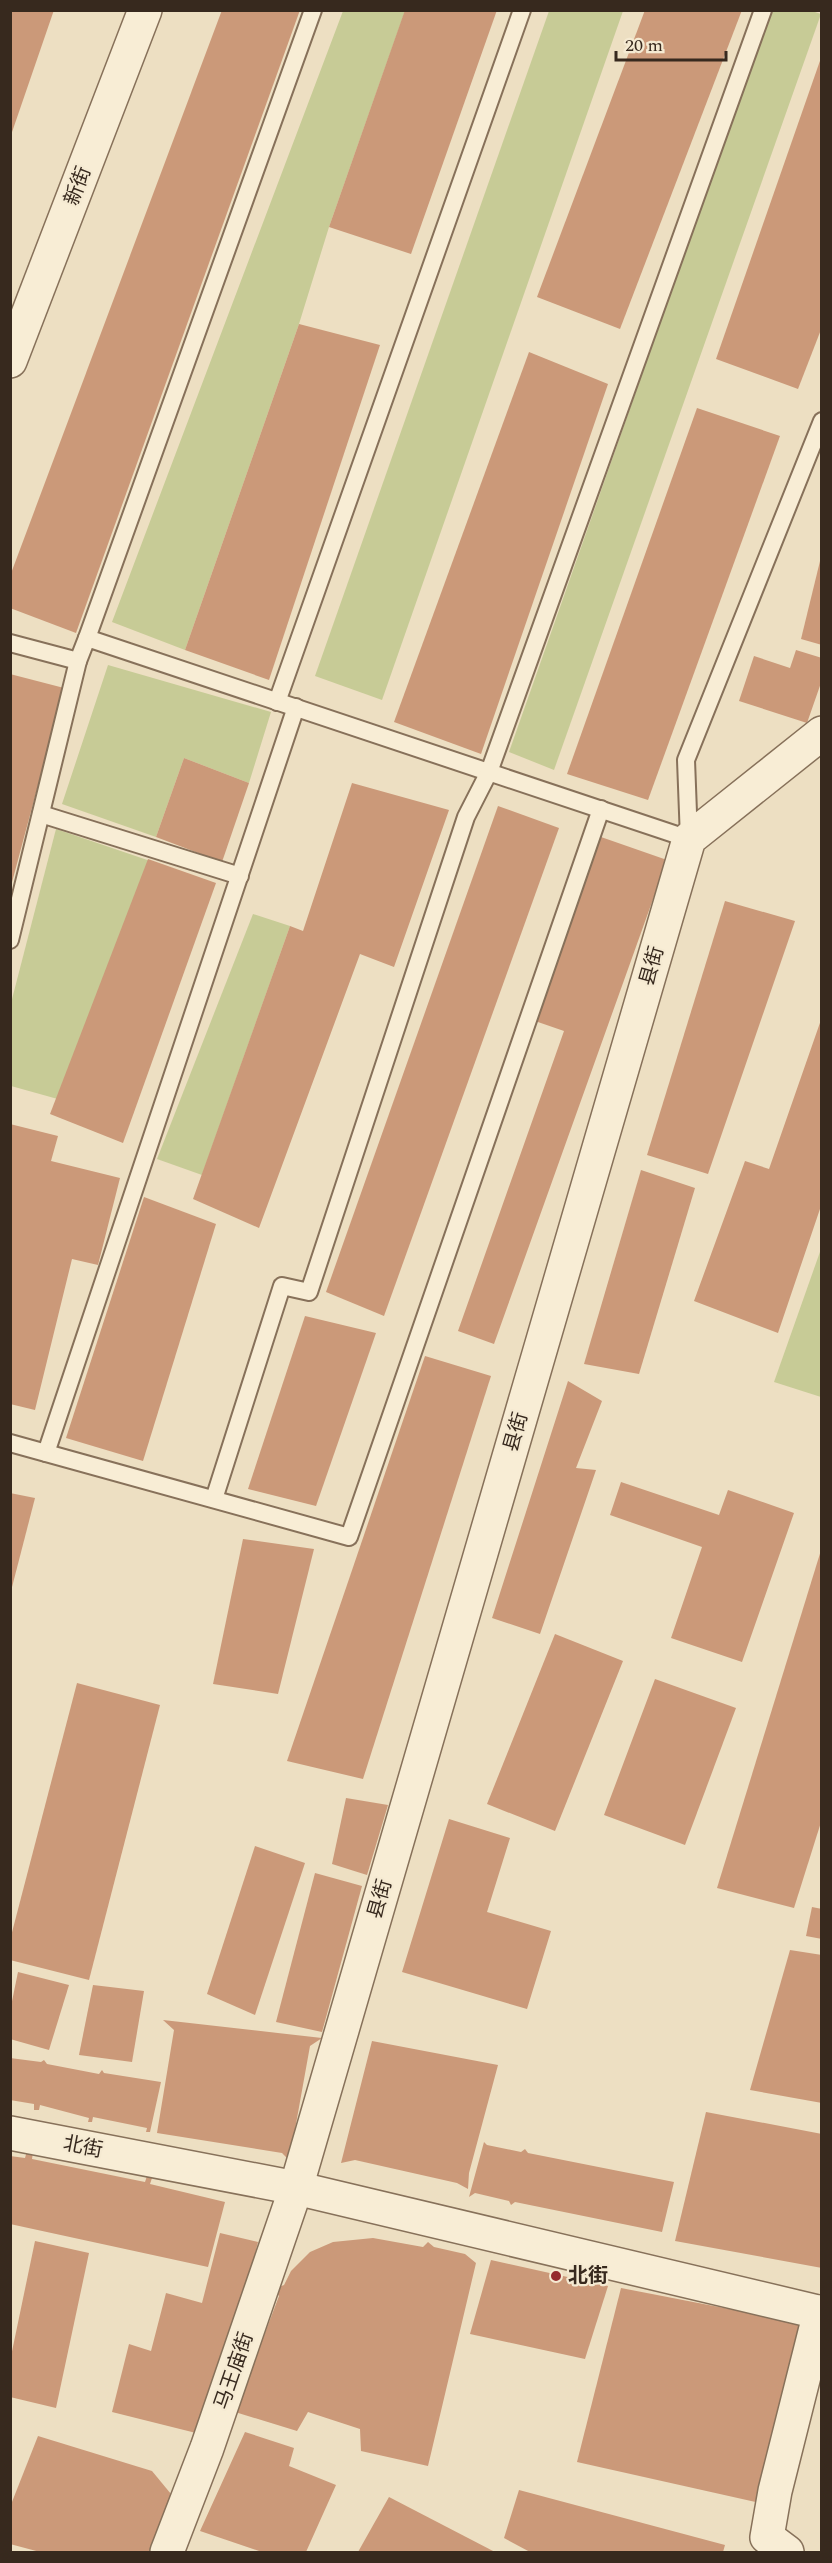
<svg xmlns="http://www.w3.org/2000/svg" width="832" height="2563" font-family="Spectral,'Noto Sans SC',serif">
<rect width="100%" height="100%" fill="#eddfc2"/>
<!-- green -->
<g fill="#c7cb96">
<path d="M343 11H405L329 227 299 324 185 650 112 622Z"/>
<path d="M549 11H623L382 700 315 676Z"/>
<path d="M770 11H812L821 14 554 770 509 752Z"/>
<path d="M108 665 271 712 249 783 184 758 156 837 62 804Z"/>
<path d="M56 829 168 867 90 1108 11 1086V1003Z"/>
<path d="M253 914 290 926 202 1175 157 1159Z"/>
<path d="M821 1249V1397L774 1382Z"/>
</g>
<!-- building -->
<g fill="#cb9979">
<path d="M10 10H54L11 135H10Z"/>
<path d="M222 10H300L76 633 10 608V576Z"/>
<path d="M405 10H497L411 254 329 227Z"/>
<path d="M645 10H742L620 329 537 297Z"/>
<path d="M822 55V327L798 389 716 359Z"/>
<path d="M299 324 380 345 269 680 185 650Z"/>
<path d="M529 352 608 384 481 754 394 722Z"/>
<path d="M697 408 780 436 648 800 567 774Z"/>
<path d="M821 557H822V645L801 639Z"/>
<path d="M796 650 822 658V680L807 723 739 701 754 656 790 668Z"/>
<path d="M10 674 64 688 11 886H10Z"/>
<path d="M184 758 249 783 222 862 156 837Z"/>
<path d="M352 783 449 810 394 967 360 954 259 1228 193 1199 290 926 303 931Z"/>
<path d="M498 806 559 828 384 1316 326 1292Z"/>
<path d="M601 837 667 860 494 1344 458 1331 564 1031 535 1021Z"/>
<path d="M148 859 216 883 123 1143 50 1114Z"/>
<path d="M725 901 795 921 708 1174 647 1155Z"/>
<path d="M822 1017V1203L778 1333 694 1301 745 1161 769 1169Z"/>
<path d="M10 1124 58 1136 51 1161 120 1178 98 1265 72 1259 35 1410 10 1404Z"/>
<path d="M641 1170 695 1188 639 1374 584 1364Z"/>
<path d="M144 1197 216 1224 143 1461 66 1438Z"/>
<path d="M305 1316 376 1333 316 1506 248 1489Z"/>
<path d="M425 1356 491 1376 363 1779 287 1761Z"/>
<path d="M568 1381 602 1401 576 1468 596 1470 540 1634 492 1618Z"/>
<path d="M621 1482 719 1515 728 1490 794 1513 742 1662 671 1638 702 1547 610 1515Z"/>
<path d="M10 1493 35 1498 11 1591H10Z"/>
<path d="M243 1539 314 1549 278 1694 213 1684Z"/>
<path d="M822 1547V1819L794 1908 717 1888Z"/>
<path d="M555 1634 623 1661 555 1831 487 1804Z"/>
<path d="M655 1679 736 1708 685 1845 604 1815Z"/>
<path d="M77 1683 160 1705 89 1980 10 1960V1940Z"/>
<path d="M346 1798 388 1805 367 1875 332 1864Z"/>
<path d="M449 1819 510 1838 487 1912 551 1931 527 2009 402 1972Z"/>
<path d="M255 1846 305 1863 255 2015 207 1994Z"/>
<path d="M315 1873 362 1886 322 2032 276 2022Z"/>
<path d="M812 1907 822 1909V1939L806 1936Z"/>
<path d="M790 1950 822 1955V2103L750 2090Z"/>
<path d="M18 1972 69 1985 49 2050 10 2039V2011Z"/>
<path d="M93 1985 144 1991 132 2062 79 2055Z"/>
<path d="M163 2020 322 2038 310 2046 292 2146 291 2162 282 2153 157 2133 174 2030Z"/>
<path d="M372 2041 498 2065 469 2173 468 2189 457 2183 355 2160 341 2163Z"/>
<path d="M10 2058 41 2062 44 2060 47 2064 99 2074 102 2070 104 2073 161 2082 150 2132H146L147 2128 93 2117 92 2122H88L89 2118 40 2105 39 2110H34V2104L10 2100Z"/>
<path d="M706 2112 822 2134V2268L675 2241Z"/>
<path d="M484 2142 487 2145 521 2152 525 2149 528 2153 674 2182 662 2232 515 2202 511 2205 509 2201 475 2193 469 2197Z"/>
<path d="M27 2151 33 2152 32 2159 145 2182 147 2176 152 2178 150 2184 225 2202 208 2267 10 2224V2156L25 2158Z"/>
<path d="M220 2233 258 2242 208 2436 112 2412 129 2344 151 2351 166 2293 202 2303Z"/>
<path d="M373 2238 423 2247 428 2242 434 2247 465 2254 476 2263 428 2466 361 2451 360 2429 308 2412 297 2431 235 2412 279 2296 274 2289 284 2285 291 2271 310 2252 333 2242Z"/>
<path d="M35 2241 89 2253 56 2408 10 2397V2361Z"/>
<path d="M491 2260 608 2286 585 2359 470 2334Z"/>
<path d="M621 2288 807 2324 760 2503 577 2462Z"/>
<path d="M245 2432 294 2448 289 2466 336 2485 306 2552H262L200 2531Z"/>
<path d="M38 2436 152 2471 171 2494 149 2552H40L10 2544V2507Z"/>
<path d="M519 2490 725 2545 723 2552H530L504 2538Z"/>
<path d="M389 2497 495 2552H358Z"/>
</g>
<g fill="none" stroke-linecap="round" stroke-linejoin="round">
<!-- lane casing -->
<g stroke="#87715a" stroke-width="20">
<g id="lane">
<path d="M87 638 313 10"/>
<path d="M10 643 78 661 87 638 689 839 686 760 822 421"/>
<path d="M277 702 522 10"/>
<path d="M41 814 240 876"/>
<path d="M10 940 78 661"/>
<path d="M10 1443 349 1537 601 809"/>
<path d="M46 1453 296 707"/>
<path d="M214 1499 282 1286 309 1292 466 817 489 772 763 10"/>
</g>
</g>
<!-- street casing -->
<g stroke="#87715a" stroke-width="36">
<g id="street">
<path d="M10 361 145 10"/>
<path d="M10 2133 296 2188 822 2313"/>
<path d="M167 2552 207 2448 296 2188 689 839 822 733"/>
<path d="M787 2552 767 2537 775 2491 820 2312"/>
</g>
</g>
<!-- lane -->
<use href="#lane" stroke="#f8edd5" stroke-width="16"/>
<!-- street -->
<use href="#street" stroke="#f8edd5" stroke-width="33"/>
</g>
<!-- markers -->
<circle fill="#952a2e" stroke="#f5ead2" stroke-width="2" cx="556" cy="2276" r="6"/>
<g text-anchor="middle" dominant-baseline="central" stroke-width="4.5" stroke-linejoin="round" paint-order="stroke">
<!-- street labels -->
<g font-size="20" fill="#37291e" stroke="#f5ead2">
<text transform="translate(78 186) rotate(-69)">新街</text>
<text transform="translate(652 966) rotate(-74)">县街</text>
<text transform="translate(516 1432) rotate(-74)">县街</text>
<text transform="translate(380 1899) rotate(-74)">县街</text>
<text transform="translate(83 2147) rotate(11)">北街</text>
<text transform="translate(234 2371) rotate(-71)">马王庙街</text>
</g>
<!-- poi labels -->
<g font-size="20" font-weight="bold" fill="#37291e" stroke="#f5ead2" text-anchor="start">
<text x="568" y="2276">北街</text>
</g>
</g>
<!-- border -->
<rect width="832" height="2563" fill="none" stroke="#37291e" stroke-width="24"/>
<!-- scale -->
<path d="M616 51v9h110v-9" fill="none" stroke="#37291e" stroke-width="3"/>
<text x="625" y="51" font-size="18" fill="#37291e" stroke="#f5ead2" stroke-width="4.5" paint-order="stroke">20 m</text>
</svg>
